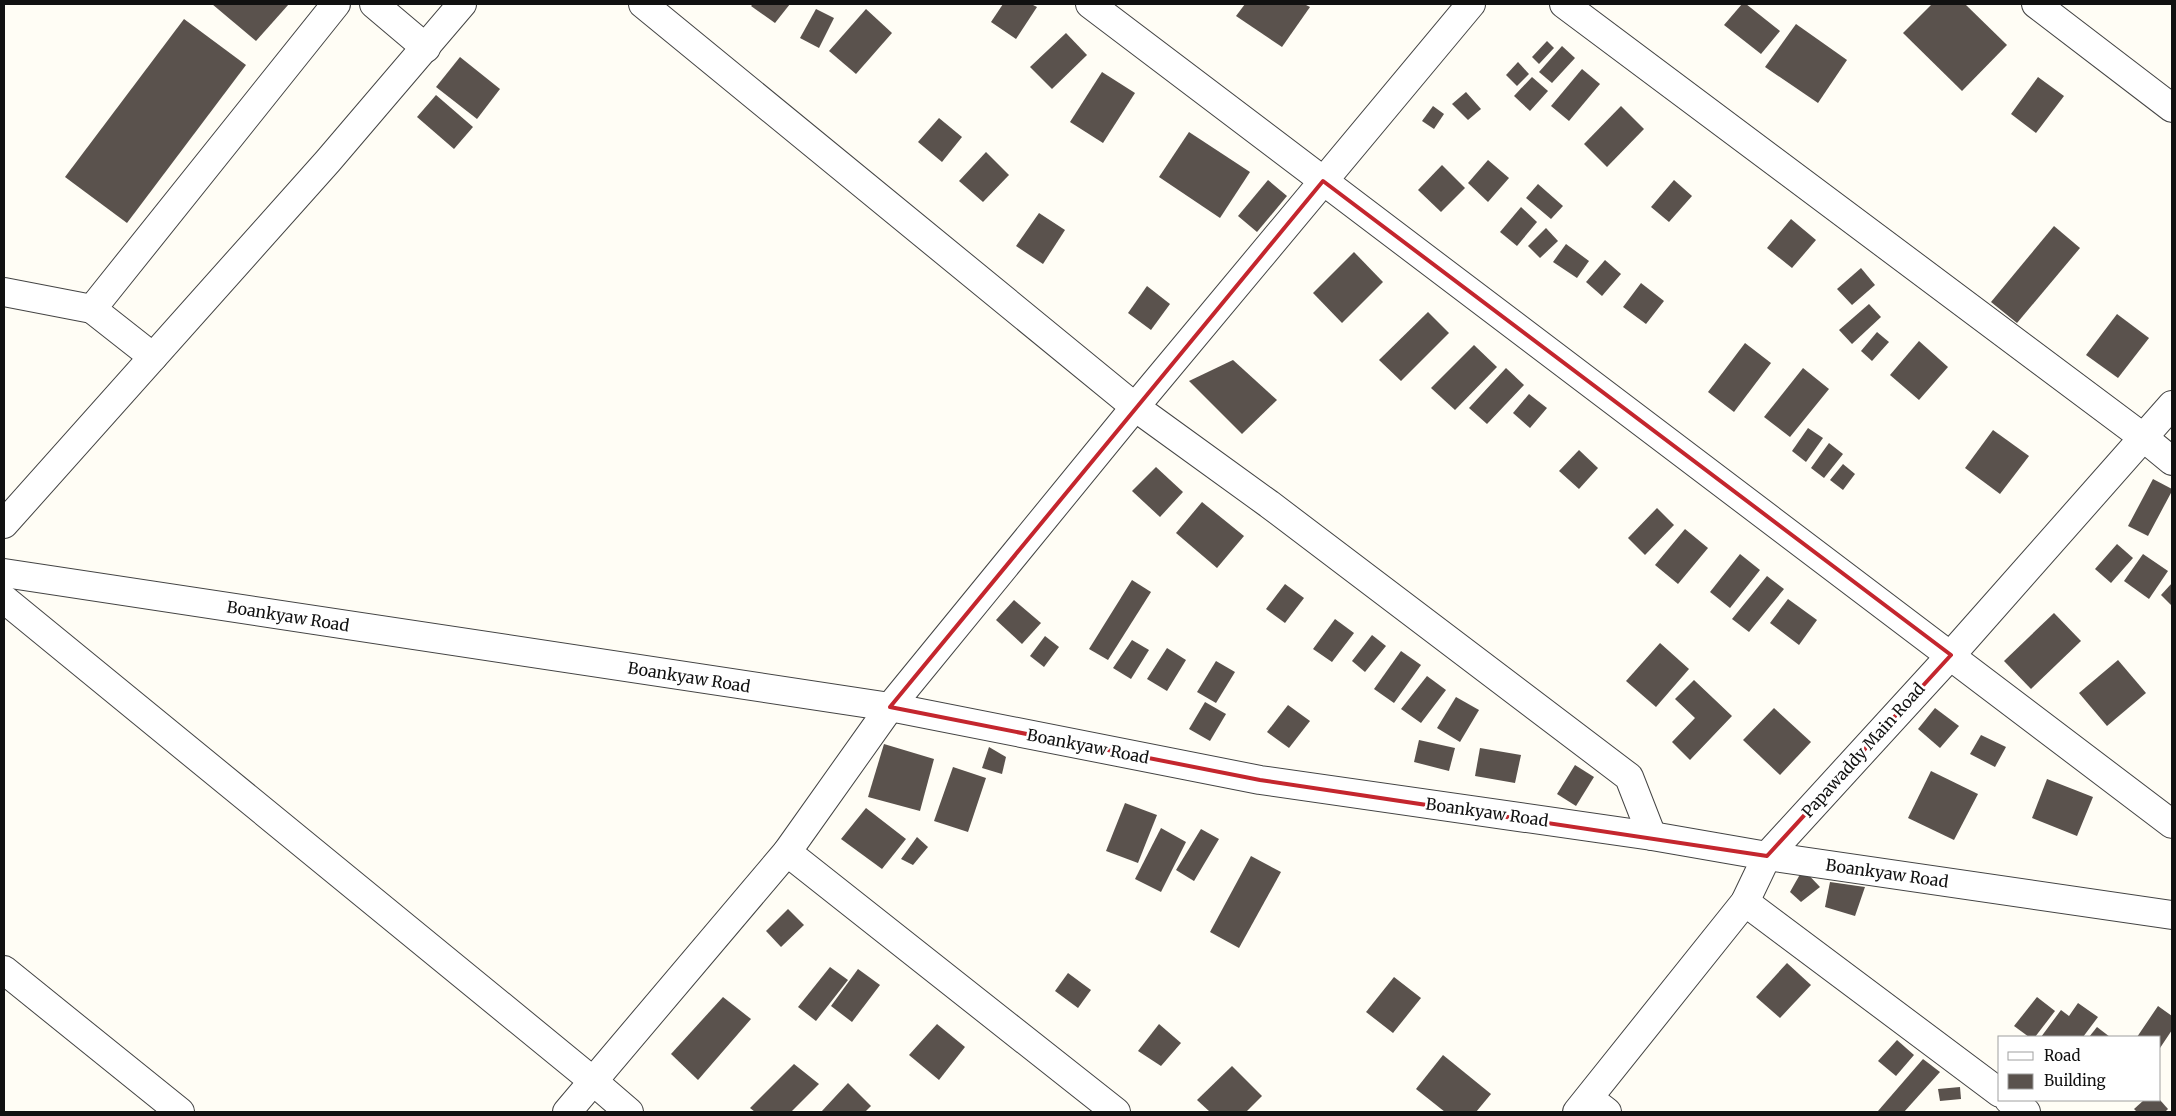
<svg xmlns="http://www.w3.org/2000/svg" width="2176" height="1116" font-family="Merriweather,serif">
<rect width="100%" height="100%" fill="#fffdf5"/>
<!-- building -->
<g fill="#5a524d">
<path d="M212 4H289L256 41Z"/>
<path d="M753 4H790L775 23 751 6Z"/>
<path d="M1003 4H1031L1037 7 1016 39 991 22Z"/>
<path d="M1245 4H1304L1310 7 1282 47 1236 16Z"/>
<path d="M1742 4H1746L1780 31 1761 54 1724 25Z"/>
<path d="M1932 4H1965L2007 45 1962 91 1903 33Z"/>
<path d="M816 9 834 18 819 48 800 38Z"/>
<path d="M866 9 892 33 856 74 829 51Z"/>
<path d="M184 19 246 65 127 223 65 177Z"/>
<path d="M1796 24 1847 60 1818 103 1765 67Z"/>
<path d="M1066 33 1087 55 1052 89 1030 67Z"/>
<path d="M1547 41 1554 48 1539 64 1532 57Z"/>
<path d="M1562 46 1575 58 1552 83 1539 72Z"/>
<path d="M460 57 500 89 477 119 436 87Z"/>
<path d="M1518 62 1529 74 1517 86 1506 75Z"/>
<path d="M1582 69 1600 84 1569 121 1551 106Z"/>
<path d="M1102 72 1135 93 1103 143 1070 122Z"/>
<path d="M1532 77 1548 91 1530 111 1514 96Z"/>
<path d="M2038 77 2064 96 2036 133 2011 114Z"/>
<path d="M1466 92 1481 109 1468 120 1452 104Z"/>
<path d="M436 95 473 127 454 149 417 117Z"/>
<path d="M1433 106 1444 114 1434 129 1422 121Z"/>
<path d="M1621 106 1644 129 1607 167 1584 144Z"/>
<path d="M939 118 962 137 942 162 918 142Z"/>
<path d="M1189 132 1250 172 1220 218 1159 177Z"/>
<path d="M986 152 1009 175 983 202 959 181Z"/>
<path d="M1488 160 1509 178 1488 202 1468 183Z"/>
<path d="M1442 165 1465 188 1441 212 1418 190Z"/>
<path d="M1268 180 1287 196 1257 232 1238 216Z"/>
<path d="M1674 180 1692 196 1669 222 1651 207Z"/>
<path d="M1538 184 1563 206 1551 219 1526 198Z"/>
<path d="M1521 207 1537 222 1517 246 1500 232Z"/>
<path d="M1039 213 1065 230 1043 264 1016 246Z"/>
<path d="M1791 219 1816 240 1792 268 1767 248Z"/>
<path d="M2054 226 2080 248 2017 323 1991 302Z"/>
<path d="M1546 228 1558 241 1540 258 1528 246Z"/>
<path d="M1566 244 1589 261 1577 278 1553 262Z"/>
<path d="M1354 252 1383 282 1342 323 1313 293Z"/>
<path d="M1605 260 1621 274 1602 296 1586 282Z"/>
<path d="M1861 268 1875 285 1852 305 1837 289Z"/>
<path d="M1641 283 1664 301 1646 324 1623 307Z"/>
<path d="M1147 286 1170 304 1151 330 1128 313Z"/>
<path d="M1869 304 1881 317 1852 344 1839 330Z"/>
<path d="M1428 312 1449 333 1401 381 1379 360Z"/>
<path d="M2117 314 2149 338 2118 378 2086 355Z"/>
<path d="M1877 332 1889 342 1872 361 1861 351Z"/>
<path d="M1919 341 1948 367 1919 400 1890 375Z"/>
<path d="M1745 343 1771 363 1734 412 1708 392Z"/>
<path d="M1474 345 1497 367 1455 410 1431 388Z"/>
<path d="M1233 360 1277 400 1242 434 1189 381Z"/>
<path d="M1506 368 1524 385 1487 424 1469 408Z"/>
<path d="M1803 368 1829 389 1790 437 1764 417Z"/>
<path d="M1529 394 1547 408 1530 428 1513 413Z"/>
<path d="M1808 428 1823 438 1806 462 1792 451Z"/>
<path d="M1993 430 2029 456 2000 494 1965 468Z"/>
<path d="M1829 443 1843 454 1824 478 1811 468Z"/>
<path d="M1579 450 1598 468 1579 489 1559 471Z"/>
<path d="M1843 464 1855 474 1843 490 1830 480Z"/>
<path d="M1156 467 1183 492 1160 517 1132 491Z"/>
<path d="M2153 479 2172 489V491L2148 536 2128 526Z"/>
<path d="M1202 502 1244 536 1217 568 1176 533Z"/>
<path d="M1657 508 1674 525 1645 555 1628 538Z"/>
<path d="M1685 529 1708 548 1678 584 1655 565Z"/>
<path d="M2117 544 2133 558 2111 583 2095 569Z"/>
<path d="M1740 554 1760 570 1730 608 1710 592Z"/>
<path d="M2143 554 2168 571 2149 599 2124 581Z"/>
<path d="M1767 576 1784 589 1749 632 1732 619Z"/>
<path d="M1132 580 1151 592 1108 660 1089 649Z"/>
<path d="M2172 583V606L2161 595Z"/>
<path d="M1285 584 1304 598 1285 623 1266 609Z"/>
<path d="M1788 599 1817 620 1799 645 1770 623Z"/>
<path d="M1014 600 1041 623 1022 644 996 620Z"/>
<path d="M2054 613 2081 641 2031 689 2004 661Z"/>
<path d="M1335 619 1354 633 1332 662 1313 649Z"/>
<path d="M1372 635 1386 646 1365 672 1352 661Z"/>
<path d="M1045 636 1059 647 1044 667 1030 656Z"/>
<path d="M1132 640 1149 650 1131 679 1113 668Z"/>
<path d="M1660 643 1689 669 1656 707 1626 681Z"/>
<path d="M1167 648 1186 660 1167 691 1147 679Z"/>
<path d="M1401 651 1421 665 1394 703 1374 689Z"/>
<path d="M2118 660 2146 693 2107 726 2079 693Z"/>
<path d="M1216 661 1235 672 1216 703 1197 692Z"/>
<path d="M1427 676 1446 690 1421 723 1401 709Z"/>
<path d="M1694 680 1732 716 1690 760 1672 742 1695 718 1675 699Z"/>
<path d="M1456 697 1479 710 1460 742 1437 728Z"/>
<path d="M1205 702 1226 714 1210 741 1189 729Z"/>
<path d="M1288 705 1310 721 1289 748 1267 732Z"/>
<path d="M1774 708 1811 742 1780 775 1743 740Z"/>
<path d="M1935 708 1959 726 1940 748 1918 729Z"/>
<path d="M1981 735 2006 747 1995 767 1970 754Z"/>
<path d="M1419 740 1455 748 1449 771 1414 762Z"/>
<path d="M884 744 934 759 920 811 868 797Z"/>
<path d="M989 747 1006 757 1002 774 982 768Z"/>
<path d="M1480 748 1521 755 1515 783 1475 776Z"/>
<path d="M1575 765 1594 777 1576 806 1557 794Z"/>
<path d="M953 767 986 778 968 832 934 821Z"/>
<path d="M1931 771 1978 794 1954 840 1908 818Z"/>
<path d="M2047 779 2093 797 2077 836 2032 818Z"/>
<path d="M1125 803 1157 815 1138 863 1106 851Z"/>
<path d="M866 808 906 839 882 869 841 839Z"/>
<path d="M1161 828 1186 842 1161 892 1135 879Z"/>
<path d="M1201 829 1219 839 1194 881 1176 870Z"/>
<path d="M917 837 928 847 913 865 901 859Z"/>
<path d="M1251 856 1281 872 1239 948 1210 932Z"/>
<path d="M1803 869 1820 887 1801 902 1790 892Z"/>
<path d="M1830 882 1865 887 1855 916 1825 907Z"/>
<path d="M788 909 804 925 781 947 766 931Z"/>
<path d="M1787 963 1811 985 1780 1018 1756 997Z"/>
<path d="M830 967 848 980 816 1021 798 1007Z"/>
<path d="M858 969 880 985 852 1022 831 1006Z"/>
<path d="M1068 973 1091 990 1078 1008 1055 991Z"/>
<path d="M1394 977 1421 998 1393 1033 1366 1012Z"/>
<path d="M723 997 751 1019 698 1080 671 1054Z"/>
<path d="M2037 997 2055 1011 2035 1037H2029L2014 1026Z"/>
<path d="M2078 1003 2098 1017 2083 1037H2041L2061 1010 2069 1016Z"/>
<path d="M2158 1006 2172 1016V1030L2160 1048V1037H2137Z"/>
<path d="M937 1024 965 1047 939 1080 909 1055Z"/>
<path d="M1159 1024 1181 1043 1161 1066 1138 1051Z"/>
<path d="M2097 1027 2110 1037H2089Z"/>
<path d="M1897 1040 1914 1055 1896 1076 1878 1061Z"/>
<path d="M1443 1055 1491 1094 1476 1112H1445L1416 1089Z"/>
<path d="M1923 1059 1940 1072 1904 1112H1880L1878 1111Z"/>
<path d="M794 1064 819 1084 791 1112H755L750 1108Z"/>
<path d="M1232 1066 1262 1096 1246 1112H1210L1197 1100Z"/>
<path d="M848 1083 871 1106 865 1112H821Z"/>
<path d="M1960 1087 1961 1099 1940 1101 1938 1089Z"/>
<path d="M2144 1100H2160L2168 1109 2165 1112H2137L2134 1109Z"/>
</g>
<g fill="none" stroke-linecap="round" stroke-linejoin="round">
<!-- minor casing -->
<g stroke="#444" stroke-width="30">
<g id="minor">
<path d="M374 4 426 48"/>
<path d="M643 4 1135 407 1269 504 1629 777 1652 836"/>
<path d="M1090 4 2172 824"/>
<path d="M1564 4 2144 438 2172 461"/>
<path d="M2036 4 2172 108"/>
<path d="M4 292 92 309 336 4"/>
<path d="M92 309 153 357"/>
<path d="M4 524 328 161 462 4"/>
<path d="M4 573 890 707 1260 780 1652 836 1767 856 2172 915"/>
<path d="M4 599 593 1081 629 1112"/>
<path d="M787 852 1116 1112"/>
<path d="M1745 902 2000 1093"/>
<path d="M4 970 180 1112"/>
<path d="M1589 1098 1607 1112"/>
<path d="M2009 1100 2026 1112"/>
<path d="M567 1112 787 852 890 707 1135 407 1471 4"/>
<path d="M1577 1112 1745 902 1767 856 1951 655 2172 405"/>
</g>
</g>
<!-- minor -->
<use href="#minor" stroke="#fff" stroke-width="28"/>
</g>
<!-- marked area -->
<path fill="none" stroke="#c4262e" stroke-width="4" stroke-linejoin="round" d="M1323 181 1951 655 1767 856 1260 780 890 707Z"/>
<g text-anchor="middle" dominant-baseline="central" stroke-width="5" stroke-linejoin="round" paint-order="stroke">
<!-- street labels -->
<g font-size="16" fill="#111" stroke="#fff">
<text transform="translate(288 616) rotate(9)">Boankyaw Road</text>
<text transform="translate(689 677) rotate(9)">Boankyaw Road</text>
<text transform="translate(1088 746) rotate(11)">Boankyaw Road</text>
<text transform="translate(1863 750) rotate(-48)">Papawaddy Main Road</text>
<text transform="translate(1487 812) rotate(8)">Boankyaw Road</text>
<text transform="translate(1887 873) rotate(8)">Boankyaw Road</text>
</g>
</g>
<!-- border -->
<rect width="2176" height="1116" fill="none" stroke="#111111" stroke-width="10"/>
<!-- legend -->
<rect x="1998" y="1036" width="162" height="65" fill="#ffffff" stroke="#a0a0a0"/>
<rect x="2008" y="1052" width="25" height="8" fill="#ffffff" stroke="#a0a0a0"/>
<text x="2044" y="1061" font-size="15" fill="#111111">Road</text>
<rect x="2008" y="1074" width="25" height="15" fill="#5a524d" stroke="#a0a0a0"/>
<text x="2044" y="1086" font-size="15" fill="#111111">Building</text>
</svg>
